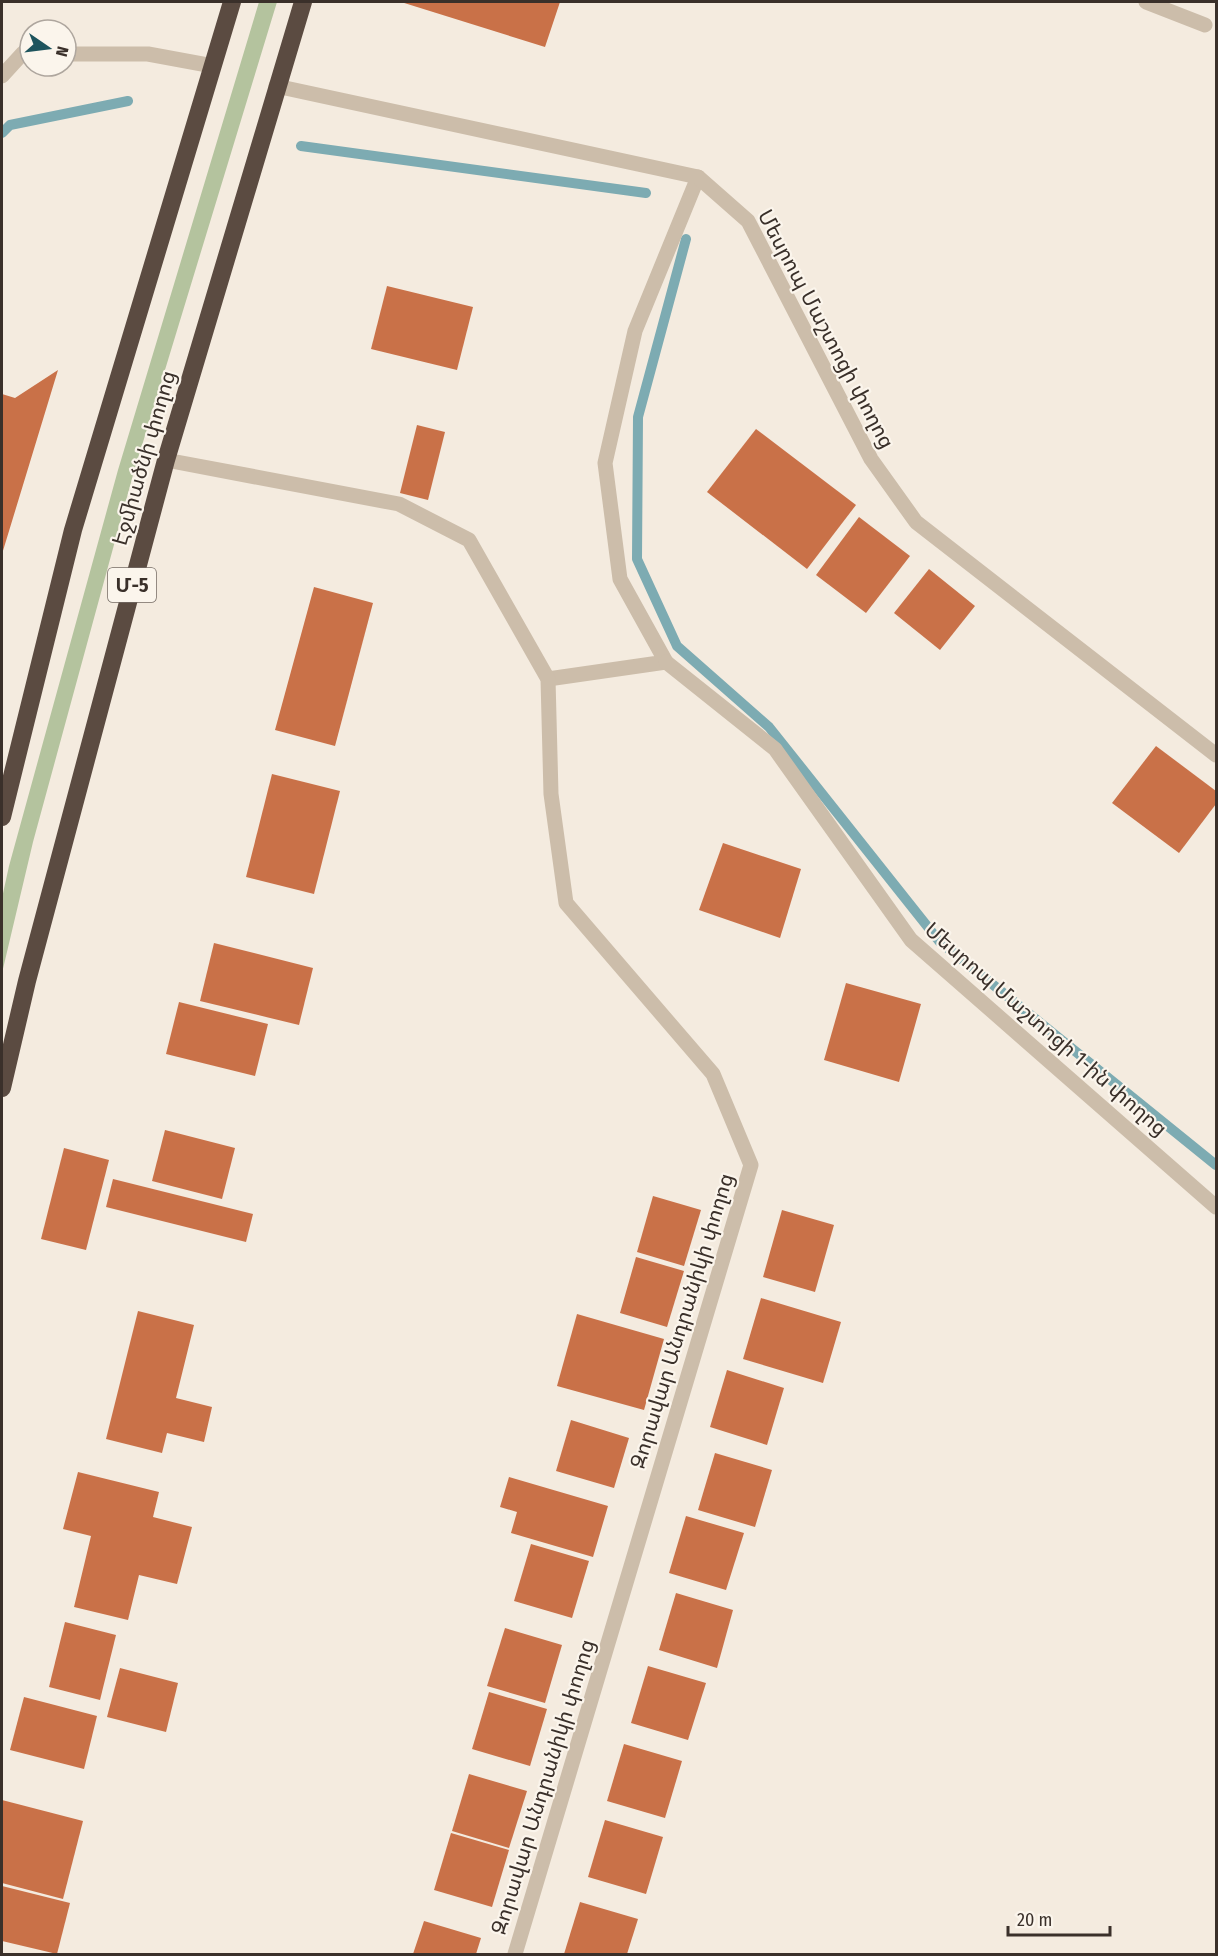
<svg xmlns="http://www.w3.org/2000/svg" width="1218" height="1956" font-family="'Fira Sans Condensed','Noto Sans Armenian',sans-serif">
<rect width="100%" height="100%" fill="#f4ebdf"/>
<!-- green -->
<path fill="#b4c39e" d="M259 2H277L133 475 33 842 2 973V898L9 866 118 470Z"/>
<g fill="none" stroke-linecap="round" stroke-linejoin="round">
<!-- stream -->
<g stroke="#7dabb2" stroke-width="10">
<path d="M2 133 10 125 128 101"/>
<path d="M301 146 646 193"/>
<path d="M686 239 638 417 637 559 677 646 769 727 939 941 1216 1165"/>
</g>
</g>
<!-- building -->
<g fill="#c97148">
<path d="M401 2H560L545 47Z"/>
<path d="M387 286 473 307 457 370 371 349Z"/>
<path d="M58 370 2 554V394L15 398Z"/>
<path d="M417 425 445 432 428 500 400 493Z"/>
<path d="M756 429 856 505 807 569 707 492Z"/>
<path d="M859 517 910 556 866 613 816 575Z"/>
<path d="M929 569 975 606 940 650 894 613Z"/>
<path d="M314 587 373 603 335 746 275 730Z"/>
<path d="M1156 746 1216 791V804L1179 853 1112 803Z"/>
<path d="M272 774 340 791 314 894 246 877Z"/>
<path d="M723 843 801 869 780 938 699 910Z"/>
<path d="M214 943 313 968 299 1025 200 1001Z"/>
<path d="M846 983 921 1004 899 1082 824 1060Z"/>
<path d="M179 1002 268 1024 255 1076 166 1054Z"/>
<path d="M165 1130 235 1148 222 1199 152 1181Z"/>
<path d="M64 1148 109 1160 86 1250 41 1239Z"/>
<path d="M113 1179 253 1214 246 1242 106 1207Z"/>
<path d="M653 1196 701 1210 684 1266 637 1252Z"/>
<path d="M782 1210 834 1225 815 1292 763 1277Z"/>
<path d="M636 1257 684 1271 667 1327 620 1313Z"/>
<path d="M761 1298 841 1322 823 1383 743 1359Z"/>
<path d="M138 1311 194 1325 176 1398 212 1407 204 1442 167 1433 162 1453 106 1439Z"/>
<path d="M577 1314 664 1339 644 1410 557 1386Z"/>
<path d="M727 1370 784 1388 767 1445 710 1427Z"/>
<path d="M571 1420 629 1438 614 1488 556 1471Z"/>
<path d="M715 1453 772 1470 755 1527 698 1510Z"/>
<path d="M78 1472 159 1492 153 1517 192 1527 177 1584 139 1575 128 1620 74 1607 91 1536 63 1529Z"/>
<path d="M509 1477 608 1506 593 1557 511 1533 517 1512 500 1507Z"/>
<path d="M686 1516 744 1533 726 1590 669 1573Z"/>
<path d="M531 1544 589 1561 572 1618 514 1601Z"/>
<path d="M676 1593 733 1610 717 1668 659 1650Z"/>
<path d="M65 1622 116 1635 100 1700 49 1687Z"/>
<path d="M505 1628 562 1645 545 1703 487 1686Z"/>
<path d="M648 1666 706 1683 688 1740 631 1723Z"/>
<path d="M120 1668 178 1683 166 1732 107 1717Z"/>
<path d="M489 1692 547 1709 530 1766 472 1749Z"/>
<path d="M24 1697 97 1716 84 1769 10 1750Z"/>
<path d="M624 1744 682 1761 665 1818 607 1801Z"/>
<path d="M469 1774 527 1791 509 1848 452 1831Z"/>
<path d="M2 1800 83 1821 63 1899 2 1883Z"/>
<path d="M605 1820 663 1837 646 1894 588 1877Z"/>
<path d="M451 1833 509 1850 492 1907 434 1890Z"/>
<path d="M2 1886 70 1903 57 1954 2 1941Z"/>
<path d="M580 1902 638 1919 627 1954H564Z"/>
<path d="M424 1921 481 1938 476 1954H413Z"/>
</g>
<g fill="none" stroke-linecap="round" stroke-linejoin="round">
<!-- lane -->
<g stroke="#ccbdaa" stroke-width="15">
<path d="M1146 2 1205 25"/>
<path d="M66 54H148L213 66"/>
<path d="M2 76 23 53H30"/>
<path d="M548 679 666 662 620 579 605 463 635 331 698 177"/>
</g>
<!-- street -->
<g stroke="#ccbdaa" stroke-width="15">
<path d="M276 86 698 177 748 221 871 459 916 522 1216 755"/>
<path d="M166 460 399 504 469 540 548 679 551 794 566 903 713 1074 751 1165 515 1954"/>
<path d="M666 662 775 749 911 940 1216 1207"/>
</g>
<!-- highway -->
<g stroke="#5b4b41" stroke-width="18">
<path d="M2 817 73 530 232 2"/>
<path d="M2 1088 27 981 166 460 303 2"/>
</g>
</g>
<g text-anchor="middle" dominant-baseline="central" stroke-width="4.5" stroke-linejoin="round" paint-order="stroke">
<!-- shield labels -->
<rect fill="#fbf5ec" stroke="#746b64" stroke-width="1.5" x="108" y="568" width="48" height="34" rx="4.5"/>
<g font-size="20" font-weight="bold" fill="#3a302a">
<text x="132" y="585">Մ-5</text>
</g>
<!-- street labels -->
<g font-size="21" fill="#3a302a" stroke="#fbf5ec">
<text transform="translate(826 329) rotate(62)">Մեսրոպ Մաշտոցի փողոց</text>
<text transform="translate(144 458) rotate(-74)">Էջմիածնի փողոց</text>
<text transform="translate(1046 1029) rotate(41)">Մեսրոպ Մաշտոցի 1-ին փողոց</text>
<text transform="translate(682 1321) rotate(-73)">Զորավար Անդրանիկի փողոց</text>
<text transform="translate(543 1787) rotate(-73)">Զորավար Անդրանիկի փողոց</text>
</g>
</g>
<!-- border -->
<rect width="1218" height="1956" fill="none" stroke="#3a302a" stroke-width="6"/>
<!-- north arrow -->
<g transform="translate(48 48) rotate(104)"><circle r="28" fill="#fbf5ec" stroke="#aea69e" stroke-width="1.5"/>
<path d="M0-4.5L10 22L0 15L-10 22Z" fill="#1e545d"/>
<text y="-9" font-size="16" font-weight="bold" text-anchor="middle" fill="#3a302a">N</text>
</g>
<!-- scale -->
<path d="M1008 1926v9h102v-9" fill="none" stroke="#3a302a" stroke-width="3"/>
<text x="1017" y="1926" font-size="18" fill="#3a302a" stroke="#fbf5ec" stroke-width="4.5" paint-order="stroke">20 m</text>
</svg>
